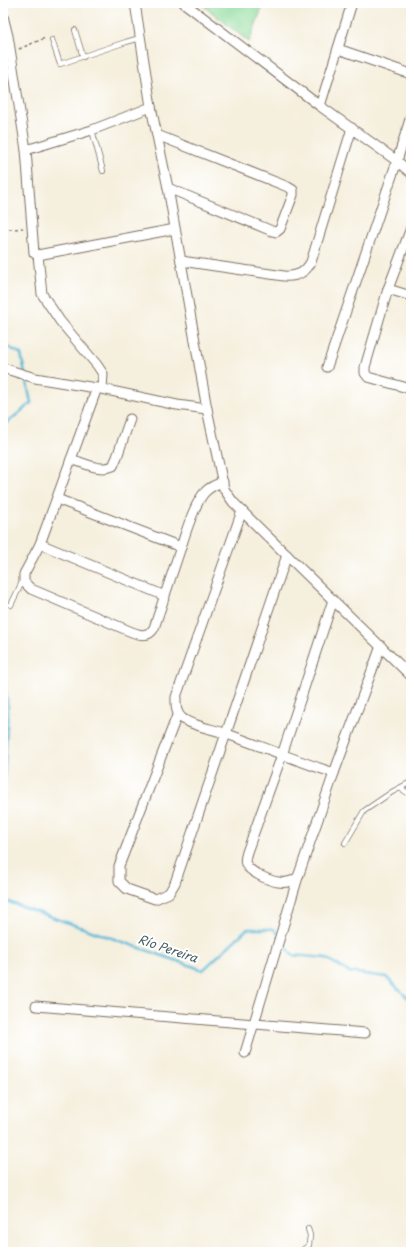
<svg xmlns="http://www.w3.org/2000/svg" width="414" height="1255" font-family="'Playpen Sans',sans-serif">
<rect width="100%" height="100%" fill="#fff"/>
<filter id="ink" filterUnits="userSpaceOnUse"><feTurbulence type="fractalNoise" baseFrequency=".025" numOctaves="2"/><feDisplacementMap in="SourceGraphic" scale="8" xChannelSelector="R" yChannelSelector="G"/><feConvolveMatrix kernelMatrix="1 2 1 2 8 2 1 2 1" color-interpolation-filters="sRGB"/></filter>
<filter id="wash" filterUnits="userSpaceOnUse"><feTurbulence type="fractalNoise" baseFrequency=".012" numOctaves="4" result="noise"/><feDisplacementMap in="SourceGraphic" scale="16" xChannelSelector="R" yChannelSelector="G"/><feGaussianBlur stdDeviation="0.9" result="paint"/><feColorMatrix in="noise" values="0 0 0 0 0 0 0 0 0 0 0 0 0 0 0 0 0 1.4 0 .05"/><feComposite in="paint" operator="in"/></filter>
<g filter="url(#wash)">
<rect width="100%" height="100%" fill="#f5efdd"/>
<!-- green -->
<path fill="#8bda99" stroke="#63825c" d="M200 3H264L249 42Z"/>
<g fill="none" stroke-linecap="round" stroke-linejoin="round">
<!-- stream -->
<g stroke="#5bbad9" stroke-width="2.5">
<path d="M3 344 21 354 25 373"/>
<path d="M3 426 31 403 26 378"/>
<path d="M3 667 8 707 3 801"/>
<path d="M3 900 203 970 247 929H274L278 934"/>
<path d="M282 940 292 955 326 958 349 972 386 977 411 1001"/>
</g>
</g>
</g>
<g filter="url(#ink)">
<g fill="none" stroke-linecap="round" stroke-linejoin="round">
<!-- lane casing -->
<g stroke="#7c6f61" stroke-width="6">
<g id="lane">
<path d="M75 30 83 57"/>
<path d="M52 40 60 64 126 42 140 38"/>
<path d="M92 130 103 171"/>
<path d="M11 605 23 580"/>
<path d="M400 788 411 795"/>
<path d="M345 843 364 811 392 792 411 782"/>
<path d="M300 1252 309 1245 310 1235 308 1229"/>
</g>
</g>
<!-- street casing -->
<g stroke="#7c6f61" stroke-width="11">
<g id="street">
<path d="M135 3 151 107 168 188 207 409 224 489 233 502 260 529 411 676"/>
<path d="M184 3 320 106 397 161 411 173"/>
<path d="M3 16 8 36 26 150 34 253 38 255 43 254 175 229"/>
<path d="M338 49 411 74"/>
<path d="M320 106 352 3"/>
<path d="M157 135 288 187 293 190V195L280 229 276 232 272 231 168 188"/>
<path d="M26 150 92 130 151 107"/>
<path d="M411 228 388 289 365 367V373L368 377 411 389"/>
<path d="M38 255 42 294 60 321 97 365 103 374 102 389"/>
<path d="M181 261 284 276C297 277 305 273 311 262L352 128"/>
<path d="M388 289 411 296"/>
<path d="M327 367 397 161 411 116"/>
<path d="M3 368 35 378 102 389 177 405 207 409"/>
<path d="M97 388 40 544 24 574V582L31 589 127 630C136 634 148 639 154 628L181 547"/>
<path d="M71 459C84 463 100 472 113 466L117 457 130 419"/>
<path d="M57 499 181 547C186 532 195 501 206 491 211 486 217 484 223 482"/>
<path d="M242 511 176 697C176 705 175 713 183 719 196 727 213 729 227 734 263 747 298 761 334 773L381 646"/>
<path d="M40 544 165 596"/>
<path d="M333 600 282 755 247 852C246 856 244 861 246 864 249 872 270 881 278 882 285 883 293 882 298 877L334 773"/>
<path d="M178 713 119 866V881L127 889 155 899 169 893 175 883 287 555"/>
<path d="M36 1006 365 1033"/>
<path d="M245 1053 298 877"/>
</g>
</g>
<!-- path -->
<g stroke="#7c6f61" stroke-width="1.5" stroke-dasharray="3 3" stroke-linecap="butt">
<path d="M19 49 45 38"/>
<path d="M3 229H15L23 228"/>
</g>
<!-- lane -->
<use href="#lane" stroke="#fff" stroke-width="4.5"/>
<!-- street -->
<use href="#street" stroke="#fff" stroke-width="9"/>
</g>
</g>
<g text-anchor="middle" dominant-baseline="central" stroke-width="4" stroke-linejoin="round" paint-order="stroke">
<!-- water labels -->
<g font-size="12" font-style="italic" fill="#465c5f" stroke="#fff">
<text transform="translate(168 948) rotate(19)">Río Pereira</text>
</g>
</g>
<!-- margin -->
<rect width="414" height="1255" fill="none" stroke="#fff" stroke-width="16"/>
</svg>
